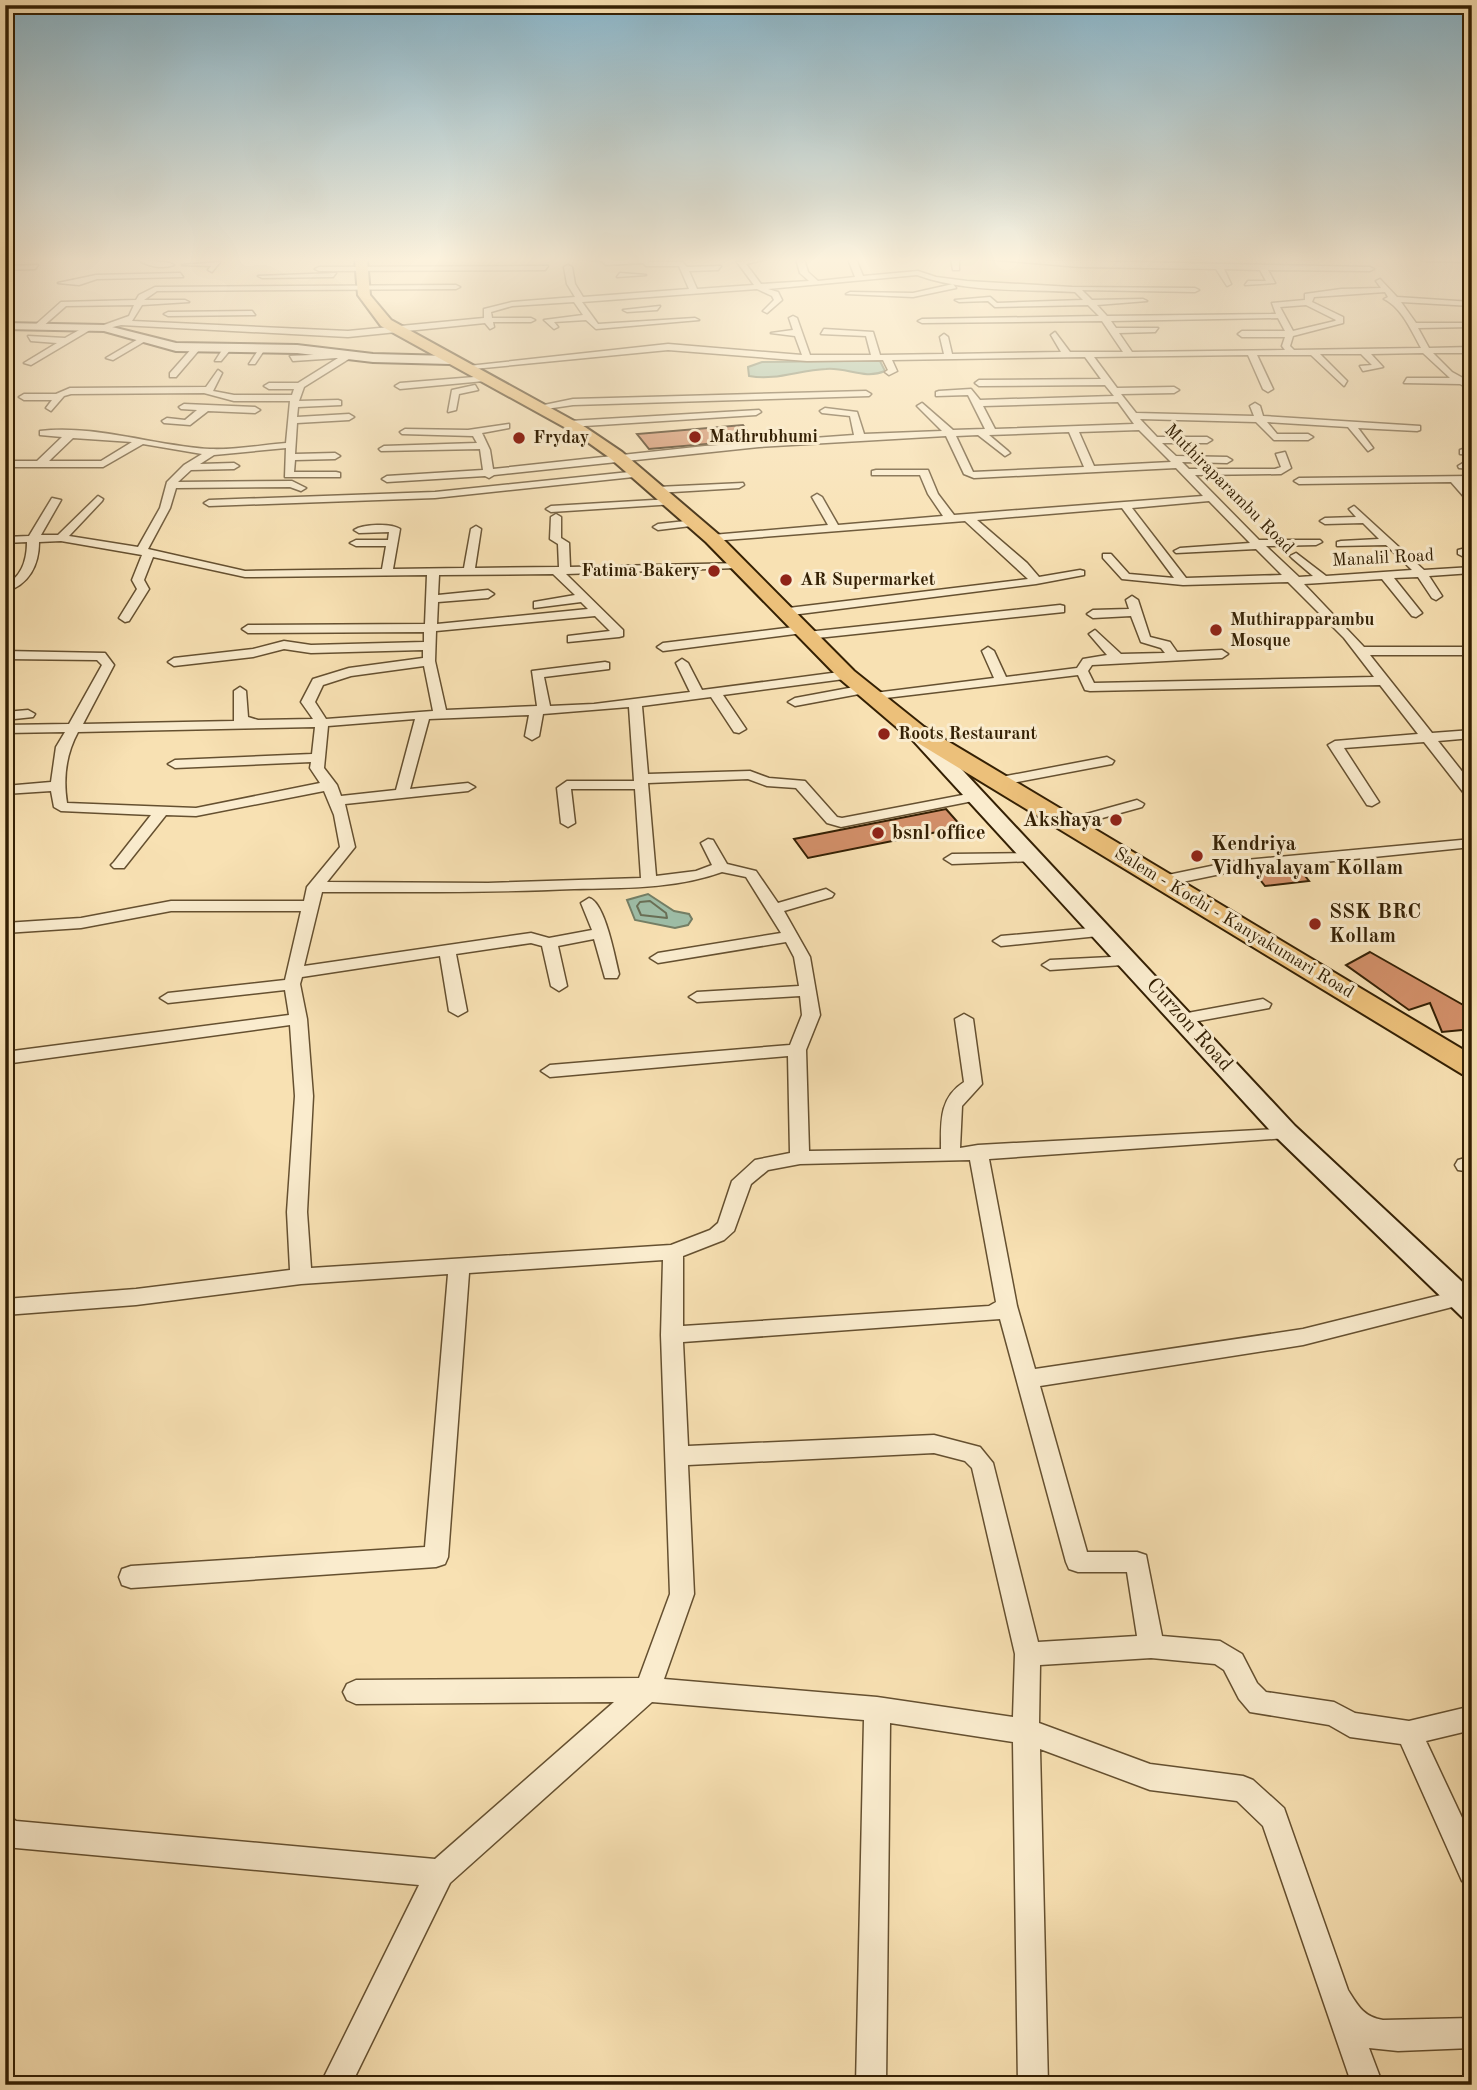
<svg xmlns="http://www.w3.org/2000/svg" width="1477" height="2090" font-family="'Old Standard TT',serif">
<rect width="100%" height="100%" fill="#f8e1b3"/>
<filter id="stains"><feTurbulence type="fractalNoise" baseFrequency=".00286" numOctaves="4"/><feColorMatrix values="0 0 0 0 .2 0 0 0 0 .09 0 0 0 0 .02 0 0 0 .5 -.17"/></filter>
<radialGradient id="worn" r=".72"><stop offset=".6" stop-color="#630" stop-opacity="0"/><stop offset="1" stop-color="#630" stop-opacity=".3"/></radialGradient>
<!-- water -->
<g fill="#9ebea8" stroke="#747f66" stroke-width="2">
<path d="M859 361H880L885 371C864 380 847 367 826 369 799 370 776 381 749 376L748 367 762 362Z"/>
<path d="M648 894 674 911 689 914 692 919 688 925 675 928 635 920 627 900Z"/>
</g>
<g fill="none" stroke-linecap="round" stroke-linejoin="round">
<!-- shore -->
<path stroke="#696f56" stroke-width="2" d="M650 901 666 913 667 918 641 915 637 906 640 902Z"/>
</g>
<!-- building -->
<g fill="#d3906a" stroke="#342004" stroke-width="2">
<path d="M743 425 754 440 649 449 637 434Z"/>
<path d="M946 809 962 827 808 858 794 839Z"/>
<path d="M1298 867 1309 881 1265 886 1254 872Z"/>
<path d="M1370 952 1472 1010V1029L1442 1032 1430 1003 1409 1010 1346 965Z"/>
</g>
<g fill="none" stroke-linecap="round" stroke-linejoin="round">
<!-- minor casing -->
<g stroke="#655030" stroke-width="3">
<g id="minor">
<path d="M138 259 170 263 174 265C164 269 146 267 138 259Z"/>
<path d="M579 259H648L649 262H682L687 267 721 266 718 270 689 271 697 289 754 285 737 262 767 259 746 264 761 284 809 281 800 273 796 259H804L808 272 818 281 855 277 848 259H856L863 276 918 271 936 277 967 281 1072 287 1195 288 1199 290 1195 292 1082 290 1092 300 1143 299 1147 301 1097 305 1107 316 1276 314 1272 303 1305 300V294L1341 289 1381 288 1376 281 1380 279 1397 297 1472 302V306L1401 302 1416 323H1472V327L1418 328 1429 348 1472 347V353H1433L1452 372 1472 383V390L1460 384 1404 383 1407 378H1450L1423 353 1371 354 1383 367 1363 371 1360 366 1372 365 1361 354H1320L1347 381 1344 386 1311 355H1257L1273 389 1268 392 1263 389 1248 355 1094 357 1117 388 1174 387 1179 390 1174 393 1121 394 1136 413 1254 416 1250 406 1255 403 1260 406 1263 416 1420 426V430L1417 431 1358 428 1373 448 1368 451 1348 427 1267 422 1277 434H1308L1313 437 1308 440H1274L1256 422 1140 419 1157 437H1207L1212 440 1207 443H1162L1176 456 1227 457 1232 460 1227 463 1182 462 1189 469H1275L1281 467 1276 454 1285 452 1291 468 1281 474 1195 475 1259 540H1320L1322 542 1316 545 1266 546 1299 577 1313 576 1292 558 1290 556 1296 553 1326 576 1412 570 1386 545 1337 546V542L1341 541 1379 539 1363 523 1325 524 1320 521 1325 518 1356 517 1349 509 1354 506 1424 570 1472 567V573L1429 576 1442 596 1436 600 1432 598 1418 577 1394 578 1422 613 1416 617 1412 616 1382 579 1304 584 1364 647H1472V655H1370L1432 733 1472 730V738L1438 741 1472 784V798L1467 797 1424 742 1344 748 1379 802 1372 806 1367 805 1328 745 1335 741 1418 734 1380 685 1090 691 1085 690 1078 675 869 700 867 697 874 693 994 678 982 651 988 647 994 651 1006 677 1077 668 1083 659 1107 655 1089 634 1095 630 1121 654 1165 653 1161 648 1141 642 1131 616 1093 618 1087 614 1093 610 1129 609 1126 600 1132 596 1138 600 1150 637 1170 642 1177 652 1222 650 1228 654 1222 658 1092 665 1088 671 1094 683 1374 677 1344 638 1288 582 1183 585 1122 579 1103 558V554H1111L1129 574 1174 578 1122 508 977 520 1027 563 1039 577 1080 570 1084 571V575L1036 584 784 616 778 612 780 609 1028 579 965 521 712 541 707 538 712 535 828 525 812 497 817 494 822 497 838 525 943 516 928 494 920 475H872V471L876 470H928L938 494 954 515 1203 496 1176 468 974 478 964 474 946 436 759 447 494 475 489 478 485 476 387 482 382 479 387 476 483 470 480 449 381 451 379 449 384 446 477 443 473 436 402 434 400 432 405 429 468 430 509 424V428L482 433 490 450 493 469 705 446 854 435 850 416 822 413 820 411 825 408 857 412 864 434 942 431 917 406 922 403 953 430 985 429 968 395 936 396V392L939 391 971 389 980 400 1114 396 1105 385 979 386 975 383 979 380 1101 379 1085 357 892 360 897 371 889 375 885 372 888 370 883 360 807 361 668 350 463 370 459 367 668 344 802 355 795 336 771 333 793 330 789 318 793 316 797 318 810 355H871L866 336 821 334 824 329 873 332 880 355 944 354 940 337 944 334 948 337 952 354 1061 352 1051 335 1055 332 1070 352H1123L1102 321 922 323 918 321 922 319 1099 316 1088 305 995 307 988 301 959 302 955 300 990 297 997 303 1083 300 1075 292C1024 289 966 293 917 275L768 289 778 292 782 300 767 313 763 311 774 300 772 296 757 289 582 302 598 324 695 318 699 320 596 329 586 320 554 322 558 327 554 329 544 320 583 315 574 302 512 306 491 312 492 318H531L535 320 531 322H493L494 327 490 329 485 323 348 337 121 325 101 330V326L129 316 134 305 66 306 41 328 34 326 61 302 136 300 139 295 155 287 456 285 460 287 456 289 157 291 144 300H185L189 302 142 305 132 321 348 331 484 318V309L512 302 575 297 567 284 564 267 568 265 572 267 575 284 583 297 689 289 679 266H646L643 263 606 265 602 261ZM1385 292 1388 297 1384 299C1402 308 1411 330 1421 348L1294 350 1290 346 1293 336 1343 323V317L1312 302 1314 297ZM1306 305 1336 320 1335 321 1293 331 1280 307ZM1278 318 1285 331H1242L1238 334 1242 337H1285L1282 346 1285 350 1132 352 1119 333 1155 332 1158 328H1116L1111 321ZM1118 402 1134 424 995 429 983 406ZM1139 430 1171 462 1094 466 1079 432ZM1069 432 1084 467 973 472 956 436 978 435 1005 456 1010 453 1008 451 989 435ZM1209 501 1250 543 1180 548 1174 551 1176 553 1256 549 1282 575 1186 578 1132 508Z"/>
<path d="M951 259H959V270H953Z"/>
<path d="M987 259 1370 267 1374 269 1370 271 1268 270 1275 283 1245 285 1248 281H1266L1260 270 1224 269 1231 284 1227 286 1216 269 1080 267Z"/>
<path d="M1419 259H1472V262L1423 261Z"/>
<path d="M220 262 212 272 208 270 211 266 182 265Z"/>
<path d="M38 265 35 269 5 270V266Z"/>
<path d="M548 266 545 270 319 271 315 269 319 267Z"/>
<path d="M180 273 183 277 97 279 79 285 58 283 96 275Z"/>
<path d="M336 273 333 277 262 278 258 276Z"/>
<path d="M620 273 646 275 617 277Z"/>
<path d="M5 279 12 281 5 286Z"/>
<path d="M953 284 956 288 913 297 846 294 850 292 913 293Z"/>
<path d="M660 306 657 310 627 312 623 310Z"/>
<path d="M252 311 255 315 168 316 164 314 168 312Z"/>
<path d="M88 325 95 327 31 365 24 363 57 343 31 341 28 336 65 338Z"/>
<path d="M140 338 147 340 113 360 106 358Z"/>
<path d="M261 346 265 349 255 364H249Z"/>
<path d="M193 347 200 349 176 377H170V373Z"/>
<path d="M224 347 231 349 221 361H215Z"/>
<path d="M352 353V357L304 387 299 401 338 400 341 401V405L298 407 297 417 349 414 354 417 349 420 297 423 295 454 335 453 340 456 335 459 295 460 294 472H336L340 473V477H285L286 448 214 455 200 464 234 463 239 466 234 469 191 470 178 482 292 481 306 488 301 491 290 487 176 488 170 508 148 549 245 571 382 569 386 546H356L350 543 356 540H388L389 532 359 533 354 530C363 524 391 523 400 529L393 569 464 568 471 529 476 526 481 529 475 568 559 567 558 544 550 539 551 517 556 514 561 517V538L569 543 570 567 741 563 743 565 737 568 566 574 623 630V636L619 637 568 642V636L610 631 595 616 436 631 435 661 446 710 537 706 532 671 605 662 609 663V669L544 677 550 706 594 704 690 692 676 663 682 659 688 663 702 690 847 671 852 672V678L723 695 746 729 739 733 734 732 711 697 642 706 648 774 750 771 769 778 805 781 837 817 842 818 973 793 980 797 973 801 841 827 827 823 796 788 767 786 748 779 648 783 656 876 696 871 712 865 701 843 708 839 713 840 727 864 756 871 778 903 826 889 834 894 832 897 784 911 810 957 820 1015 806 1050 809 1151 941 1149C941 1122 939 1098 964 1082L955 1019 964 1014 973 1019 982 1084 962 1106 960 1148 978 1145 1293 1128 1295 1132 1293 1136 1286 1138 989 1159 1017 1306 1035 1369 1303 1329 1461 1290 1468 1293 1471 1298 1468 1303 1303 1345 1040 1386 1087 1552H1137L1146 1555 1162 1636 1220 1641 1242 1654 1257 1683 1266 1692 1334 1702 1355 1713 1409 1721 1472 1706V1730L1426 1741 1472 1839V1885L1462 1881 1401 1744 1350 1737 1329 1725 1250 1712 1239 1699 1224 1670 1215 1664 1151 1658 1040 1665 1039 1723 1150 1764 1243 1776 1253 1780 1284 1808 1348 1990C1358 2006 1364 2017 1383 2020L1472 2018V2048L1398 2051 1369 2048 1383 2085H1352L1263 1826 1237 1801 1150 1790 1040 1749 1048 2085H1018L1013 1742 890 1723 886 2085H856L864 1720 652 1702 450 1883 351 2085H320L419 1885 5 1847V1813L16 1821 435 1859 614 1702 356 1704 347 1700 343 1692 347 1684 356 1680 639 1678 670 1594 661 1335 663 1260 469 1273 448 1557 445 1564 436 1567 131 1588 122 1585 119 1577 122 1569 131 1566 425 1547 448 1274 301 1284 136 1305 5 1315V1299L136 1289 290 1270 287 1212 295 1096 290 1025 5 1064V1052L289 1015 285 990 168 1003 160 998 168 993 285 980 301 911H171L81 928 5 933V923L81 918 171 901H304L307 887 340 847 334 815 324 791 196 816 166 815 124 868H114L111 865 114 862 151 815 61 811 54 807 51 791 5 794V786L51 782 56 747 65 732 5 733V725L69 724 102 665 97 660 5 659V651L105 653 114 665 83 724 234 721V691L240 687 246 691 248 717 258 720 313 719 301 702 313 679 349 668 423 658V650L311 653 284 649 253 657 174 666 168 662 174 658 253 649 284 641 311 645 424 642V632L248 633 242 629 248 625 425 624 427 575 245 577 153 557 144 580 149 589 129 621 125 622 119 618 137 589 132 580 142 555 61 541 39 542C39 565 29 585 5 592V585C22 577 27 559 27 542L5 543V537L29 536 52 498 61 500 41 535H58L98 496 103 499 102 501 69 536 138 547 160 508 167 482 184 465 202 454 143 444 103 467H5V461H37L62 437 40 435V431C93 424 156 446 210 449 235 450 261 445 286 443L290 401H234L204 393 71 394 64 396 51 411 46 408 52 400H24L19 397 24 394H56L70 388 206 387 218 370 222 373 213 391 234 395H292L294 389H269L264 386 269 383H298L338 358 293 361 290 356ZM73 438 132 442 101 461H49ZM553 574 575 595 534 602V608L581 602 588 609 437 624 438 602 488 598 494 594 488 590 438 595 439 575ZM424 666 433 711 326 719 315 702 323 685 351 676ZM629 707 634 781H567L557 788 561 823 568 827 575 823 571 789H635L641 878 488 883 327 882 355 847 345 804 468 791 475 787 468 783 410 789 429 719 529 715 525 736 532 740 539 736 543 714ZM415 719 396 790 341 796 337 785 324 768 328 726ZM315 727 312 754 175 760 168 764 175 768 311 762 310 768 320 783 196 808 67 803C63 778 66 754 78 732ZM722 872 746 877 781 933 658 953 650 958 658 963 786 942 794 957 799 986 697 992 689 997 697 1002 800 996 802 1015 790 1045 550 1065 541 1071 550 1077 788 1056 790 1153 755 1160 732 1181 718 1223 710 1230 671 1245 311 1268 307 1212 313 1096 307 1019 300 984 302 977 440 956 449 1011 458 1016 467 1011 456 954 531 943 542 946 551 986 559 991 567 986 558 946 594 939 605 978H617L619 974C615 958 605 902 589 898L581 903 592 930 549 938 531 933 304 966 322 892C406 892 490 893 574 889 623 888 675 889 722 872ZM970 1160 996 1302 989 1306 683 1326V1256L724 1240 734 1231 751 1184 768 1170 800 1164ZM1000 1319 1066 1562 1069 1569 1078 1572H1127L1137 1636 1038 1642 993 1463 980 1447 934 1435 688 1446 683 1342ZM934 1453 965 1461 972 1468 1015 1654 1013 1717 877 1697 664 1679 694 1594 688 1465Z"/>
<path d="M487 376 484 381 400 389 395 386 400 383Z"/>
<path d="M475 385 478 390 459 394 456 410 448 412 452 390Z"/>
<path d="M866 391 871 394 869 396 573 405 539 410 534 407 573 399Z"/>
<path d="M184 404 255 407 260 410 255 413 208 411 190 425 164 423 162 421 167 418 185 420 197 410 181 409 179 407Z"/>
<path d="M759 410 761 412 756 415 569 427 564 424 569 421Z"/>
<path d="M1470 430H1472V436L1465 433Z"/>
<path d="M1463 449H1472V455L1460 454V450Z"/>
<path d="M1463 463H1472V469L1459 468 1458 466Z"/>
<path d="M639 471 643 472V476L435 498 209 506 204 503 209 500 435 492Z"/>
<path d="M1472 476V482H1462L1472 495V506L1451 482 1299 484 1294 481 1299 478Z"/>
<path d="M743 483 744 485 739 488 657 493 652 490 657 487Z"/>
<path d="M671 499 676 502 675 504 551 512 546 509 551 506Z"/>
<path d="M695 520 699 521V525L658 530 653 527 658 524Z"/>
<path d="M1462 549 1472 553V561L1458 554V550Z"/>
<path d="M1060 605 1064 606V612L808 639 804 638 803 633 663 651 657 647 663 643 802 626 806 627 807 632Z"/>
<path d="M865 685 871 689 870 692 795 706 788 702 795 698Z"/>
<path d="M28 710 35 714 33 717 5 720V712Z"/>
<path d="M1107 757 1114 761 1112 764 1001 785 994 781 1001 777Z"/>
<path d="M1137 800 1144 804 1142 807 1070 827 1063 823 1065 820Z"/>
<path d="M1472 839V847L1235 871 1163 886 1155 881 1163 876 1235 861Z"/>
<path d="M1030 853 1038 858 1035 861 952 864 944 859 952 854Z"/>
<path d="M1102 927 1110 932 1108 935 1001 946 993 941 1001 936Z"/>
<path d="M1131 956 1139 961 1137 964 1050 970 1042 965 1050 960Z"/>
<path d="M1263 999 1271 1004 1269 1008 1182 1024 1173 1019 1182 1014Z"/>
<path d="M1465 1158H1472V1172L1458 1170 1455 1165 1458 1160Z"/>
</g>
</g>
<!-- secondary casing -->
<g stroke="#342004" stroke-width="4">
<g id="secondary">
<path d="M5 323 104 325 176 343 297 345 373 354 450 356 456 360 450 364 373 362 297 353 176 351 104 331 5 329Z"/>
<path d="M916 726 923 728 1295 1126 1472 1291V1320L1462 1317 1277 1138 909 736 907 732 909 728Z"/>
</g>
</g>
<!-- primary casing -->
<g stroke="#342004" stroke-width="4">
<path id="primary" d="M355 259H367L370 295 391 320 585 427 622 452 718 534 854 671 924 727 1472 1055V1077L1462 1074 908 737 840 679 706 542 610 458 575 433 381 326 358 295Z"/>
</g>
<!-- minor -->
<use href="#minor" fill="#faecce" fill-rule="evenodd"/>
<!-- secondary -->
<use href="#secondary" fill="#faecce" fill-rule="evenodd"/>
<!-- primary -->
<use href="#primary" fill="#ecc07a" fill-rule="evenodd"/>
</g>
<!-- sky -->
<linearGradient id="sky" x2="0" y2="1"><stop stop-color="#8ab8ce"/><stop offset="0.47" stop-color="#fcf2dd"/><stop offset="1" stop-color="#fcf2dd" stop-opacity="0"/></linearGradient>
<rect width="1477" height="552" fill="url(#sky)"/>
<!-- markers -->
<g fill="#8f2418" stroke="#faecce" stroke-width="2.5">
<circle cx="695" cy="437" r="7"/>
<circle cx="519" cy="438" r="7"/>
<circle cx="714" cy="571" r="7"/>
<circle cx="786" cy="580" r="7"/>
<circle cx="1216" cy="630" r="7"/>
<circle cx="884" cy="734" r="7"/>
<circle cx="1116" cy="820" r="7"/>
<circle cx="878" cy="833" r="7"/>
<circle cx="1197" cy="856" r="7"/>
<circle cx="1315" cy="924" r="7"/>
</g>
<g text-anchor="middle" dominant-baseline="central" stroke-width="6" stroke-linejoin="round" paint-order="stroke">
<!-- far-poi labels -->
<g font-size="18" font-weight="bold" fill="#342004" stroke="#faecce" text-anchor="start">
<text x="709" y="437">Mathrubhumi</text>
<text x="533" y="438">Fryday</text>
<text x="700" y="571" text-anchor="end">Fatima Bakery</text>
<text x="800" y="580">AR Supermarket</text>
<text x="1230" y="620">Muthirapparambu<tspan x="1230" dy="21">Mosque</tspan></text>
<text x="898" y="734">Roots Restaurant</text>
</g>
<!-- far-street labels -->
<g font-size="18" fill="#342004" stroke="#faecce">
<text transform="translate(1229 489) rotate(45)">Muthiraparambu Road</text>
<text transform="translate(1383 558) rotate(-3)">Manalil Road</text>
<text transform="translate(1234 923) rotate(31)">Salem - Kochi - Kanyakumari Road</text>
</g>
<!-- poi labels -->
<g font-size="21" font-weight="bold" fill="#342004" stroke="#faecce" text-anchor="start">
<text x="1102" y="820" text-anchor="end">Akshaya</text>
<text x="892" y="833">bsnl office</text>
<text x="1211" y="844">Kendriya<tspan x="1211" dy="24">Vidhyalayam Kollam</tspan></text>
<text x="1329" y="912">SSK BRC<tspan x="1329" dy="24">Kollam</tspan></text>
</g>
<!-- street labels -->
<g font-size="21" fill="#342004" stroke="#faecce">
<text transform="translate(1189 1025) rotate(48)">Curzon Road</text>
</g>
</g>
<!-- margin -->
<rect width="1477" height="2090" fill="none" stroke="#f8e1b3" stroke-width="28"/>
<rect x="7" y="7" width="1463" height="2076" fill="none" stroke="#342004" stroke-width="3.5"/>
<rect x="14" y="14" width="1449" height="2062" fill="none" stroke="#342004" stroke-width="2"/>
<rect width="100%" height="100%" filter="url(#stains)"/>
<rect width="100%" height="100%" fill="url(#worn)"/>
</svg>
